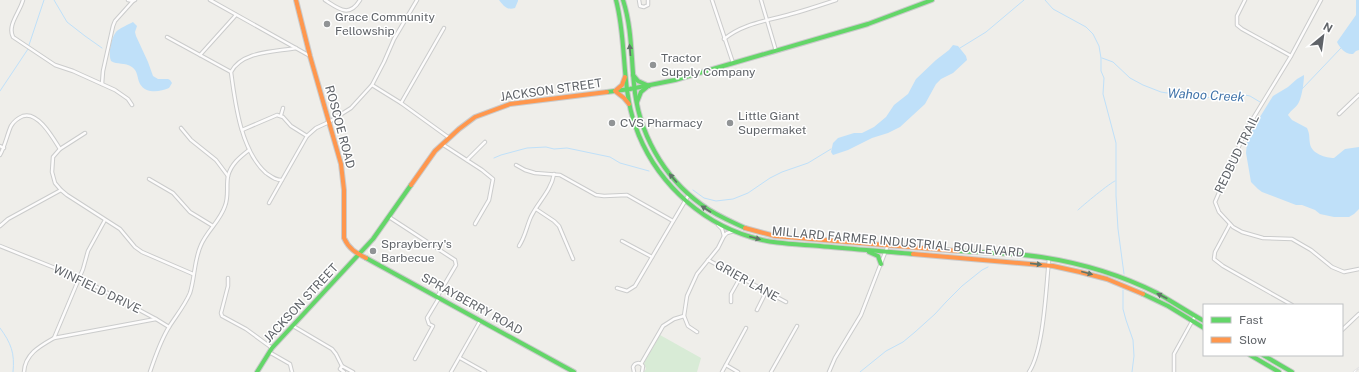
<svg xmlns="http://www.w3.org/2000/svg" width="1359" height="372" font-family="'Public Sans',sans-serif">
<rect width="100%" height="100%" fill="#efeeea"/>
<!-- green -->
<path fill="#d8ebd6" d="M660 335 701 358 697 372H644L646 369 644 363Z"/>
<!-- water -->
<g fill="#bfe0f9">
<path d="M499 0H518V1L515 8C507 11 503 5 499 0Z"/>
<path d="M1356 0H1359V50L1356 51 1353 54C1346 55 1340 48 1337 42L1356 15Z"/>
<path d="M133 22 137 26 135 32 136 36 148 62 153 76 158 79H168L170 80 172 83 169 88C160 92 146 94 140 84 137 78 138 71 132 67 125 62 117 65 111 61 108 54 111 38 116 32 118 29 129 24 133 22Z"/>
<path d="M953 45 958 46 966 56 967 60 953 73 941 79 936 84 925 104 900 127 888 133 872 138 848 150 833 155 831 152 833 143 838 138 854 133H862L874 127 886 117 894 105 908 94 916 79 936 60 949 50Z"/>
<path d="M1304 75C1304 82 1302 96 1299 102 1297 107 1291 110 1288 115L1292 120 1307 128C1310 134 1309 138 1310 144 1312 154 1326 158 1334 158L1345 149 1359 147V209L1354 214 1349 217H1334L1320 214 1315 210 1302 205H1296L1262 192 1258 189 1251 182 1246 153 1247 142 1250 133 1273 96 1288 87 1297 79Z"/>
</g>
<g fill="none" stroke-linecap="round" stroke-linejoin="round">
<!-- stream -->
<g stroke="#bfe0f9" stroke-width="1">
<path d="M54 0 67 22 85 36 102 48"/>
<path d="M1045 0 1053 9 1086 27 1093 34 1099 46 1101 58V71L1104 78 1103 94 1116 143V196L1118 229 1124 274"/>
<path d="M29 45 44 0"/>
<path d="M960 48 986 32 1024 0"/>
<path d="M1102 58 1113 62 1130 78 1143 85 1161 92 1167 93 1175 91 1192 97 1202 98 1245 95 1250 96 1260 102"/>
<path d="M1302 89 1341 48"/>
<path d="M0 91 28 49"/>
<path d="M494 158 501 155 527 148 546 147 554 149 567 148 610 157 620 163 649 171"/>
<path d="M693 190 704 198 716 201 733 199 748 193 770 178 782 172 808 163 831 149"/>
<path d="M1078 210C1082 206 1111 182 1115 181"/>
<path d="M1123 290V309L1126 320 1133 340 1134 356 1132 372"/>
<path d="M0 328C11 343 15 353 13 372"/>
<path d="M860 372 886 351 903 342 915 332 935 314 946 302 962 286 982 270 988 267"/>
</g>
<!-- street casing -->
<g stroke="#cbcccc" stroke-width="4.5">
<g id="street">
<path d="M23 0C20 12 7 25 13 37L55 65 73 71 115 90 128 99 132 105"/>
<path d="M128 0 133 1 135 0"/>
<path d="M210 0 310 56"/>
<path d="M325 0C339 9 349 18 360 0"/>
<path d="M639 0 640 6 644 7 648 5V0"/>
<path d="M712 0 733 63"/>
<path d="M761 0 776 51"/>
<path d="M1245 0 1237 16V25L1242 29 1291 56"/>
<path d="M1321 0 1291 56 1246 130 1215 202 1219 212 1233 227 1242 232 1263 238 1292 239 1311 250 1332 267 1344 272 1359 269"/>
<path d="M167 37 231 72"/>
<path d="M724 39C744 23 767 21 791 14 806 10 821 5 836 0"/>
<path d="M296 48C274 52 242 51 231 72 235 103 241 151 266 173 272 177 275 180 282 180L307 136 316 128 329 122 351 108 372 85 384 62 394 39 417 0"/>
<path d="M200 55 236 15"/>
<path d="M102 84 103 71 113 26 115 21 133 1"/>
<path d="M372 85 401 103 448 137"/>
<path d="M401 103 444 28"/>
<path d="M1339 114 1359 95"/>
<path d="M281 115 283 108"/>
<path d="M181 128 191 140 216 160 228 176"/>
<path d="M242 130 277 115 283 117 291 126 307 136"/>
<path d="M85 133 60 149 53 157 52 172 55 183 61 190 67 195 120 229 135 247 142 252 193 274"/>
<path d="M442 144 482 170 493 179 489 200 475 224"/>
<path d="M0 146 4 148"/>
<path d="M0 155C5 146 7 135 11 126 14 121 18 118 23 116 38 111 53 138 60 149"/>
<path d="M467 160 485 142"/>
<path d="M516 165 525 170 535 173 560 175 596 195 604 196 627 195 673 221"/>
<path d="M149 179 173 193 190 212 213 226"/>
<path d="M269 203 282 180"/>
<path d="M536 209 554 221 559 226 573 259"/>
<path d="M389 217 455 260 456 265 437 297"/>
<path d="M1230 224 1215 252 1214 259 1223 266 1292 305"/>
<path d="M718 225 722 229 724 236 727 233 734 231"/>
<path d="M0 226 8 219 61 190"/>
<path d="M622 241 652 257"/>
<path d="M0 246 80 278 156 319 169 327"/>
<path d="M519 246C525 237 526 229 530 219 536 204 551 192 554 174"/>
<path d="M708 260 786 302"/>
<path d="M228 278V286L221 313 222 316 246 329 272 348"/>
<path d="M617 288 627 291 635 286 688 196"/>
<path d="M731 302V294L740 278"/>
<path d="M757 310 766 292"/>
<path d="M293 326 332 349 336 354 342 366"/>
<path d="M1342 330 1359 314"/>
<path d="M697 332 688 326 684 316 687 296 697 274 718 248 724 236"/>
<path d="M54 338 83 269 88 251 105 220"/>
<path d="M269 352 290 364 292 372"/>
<path d="M460 358 485 372"/>
<path d="M415 359 433 326 429 324 427 318 439 298"/>
<path d="M641 364 663 326 674 319 684 316"/>
<path d="M726 365 738 372"/>
<path d="M24 372C25 354 40 346 54 338L156 319"/>
<path d="M150 372C155 357 161 340 169 327 176 316 185 305 190 293 195 277 194 260 201 245 207 231 220 221 225 206 229 196 226 186 228 176 231 164 240 157 249 150"/>
<path d="M344 372 340 369 342 366 353 372"/>
<path d="M451 372 480 321"/>
<path d="M634 372 633 367C635 362 640 362 643 366L642 372"/>
<path d="M722 372 746 328"/>
<path d="M771 372 797 326"/>
<path d="M829 372 835 358 861 315 888 245"/>
<path d="M1029 372C1044 349 1046 288 1049 259"/>
<path d="M1174 372V354L1195 316"/>
</g>
</g>
<!-- fast casing -->
<g stroke="#cacacb" stroke-width="6">
<g id="fast">
<path d="M616 0C627 41 621 85 635 125 653 178 697 221 751 237 773 244 796 244 820 246 851 249 882 251 913 254"/>
<path d="M623 0C632 28 631 56 634 84 638 132 663 177 702 205 715 215 730 221 745 228"/>
<path d="M633 75 638 81 649 86"/>
<path d="M607 92 630 89 675 80 868 24 932 0"/>
<path d="M637 102 641 92 647 87"/>
<path d="M958 251C986 253 1014 253 1041 257 1080 263 1121 275 1157 293 1173 302 1188 312 1204 321"/>
<path d="M869 252 878 256 881 264"/>
<path d="M366 258 574 372"/>
<path d="M1143 294 1168 306 1204 328"/>
<path d="M1250 355 1279 372"/>
<path d="M1263 355 1292 372"/>
<path d="M257 372 272 348 373 239 411 185"/>
</g>
</g>
<!-- slow casing -->
<g stroke="#cacacb" stroke-width="6">
<g id="slow">
<path d="M296 0 310 56 341 164 344 190V238C349 249 356 253 366 258"/>
<path d="M625 77 622 85 615 91 624 98 629 104"/>
<path d="M411 185 435 151 459 129 475 117 510 104 607 92"/>
<path d="M745 228 775 236 958 251"/>
<path d="M913 254 1053 266 1080 272 1107 279 1143 294"/>
</g>
</g>
<!-- street -->
<use href="#street" stroke="#fdfcfc" stroke-width="2.5"/>
<!-- fast -->
<use href="#fast" stroke="#63d668" stroke-width="4"/>
<!-- slow -->
<use href="#slow" stroke="#ff974d" stroke-width="4"/>
<!-- rail casing -->
<g stroke="#e4e4e4" stroke-width="2.5">
<path id="rail" d="M1354 372 1359 368"/>
</g>
<!-- rail -->
<use href="#rail" stroke="#fff" stroke-width="1" stroke-dasharray="3" stroke-linecap="butt"/>
</g>
<!-- one-way arrows -->
<defs><path id="oneway-solid" d="M-6-.8H1V-3.2L6.5 0L1 3.2V.8H-6Z"/></defs>
<g fill="#607468">
<use href="#oneway-solid" transform="translate(630 50) rotate(-95)"/>
<use href="#oneway-solid" transform="translate(673 178) rotate(-130)"/>
<use href="#oneway-solid" transform="translate(706 209) rotate(-147)"/>
<use href="#oneway-solid" transform="translate(755 238) rotate(15)"/>
<use href="#oneway-solid" transform="translate(1036 264) rotate(6)"/>
<use href="#oneway-solid" transform="translate(1087 273) rotate(15)"/>
<use href="#oneway-solid" transform="translate(1162 296) rotate(-153)"/>
</g>
<!-- markers -->
<g fill="#919496" stroke="#fff" stroke-width="1.5">
<circle cx="327" cy="24" r="4"/>
<circle cx="653" cy="65" r="4"/>
<circle cx="612" cy="123" r="4"/>
<circle cx="730" cy="123" r="4"/>
<circle cx="373" cy="251" r="4"/>
</g>
<g text-anchor="middle" dominant-baseline="central" stroke-width="3" stroke-linejoin="round" paint-order="stroke">
<!-- poi labels -->
<g font-size="12" fill="#5f6368" stroke="#fff" text-anchor="start">
<text x="335" y="17">Grace Community<tspan x="335" dy="14">Fellowship</tspan></text>
<text x="661" y="58">Tractor<tspan x="661" dy="14">Supply Company</tspan></text>
<text x="738" y="116">Little Giant<tspan x="738" dy="14">Supermaket</tspan></text>
<text x="620" y="123">CVS Pharmacy</text>
<text x="381" y="244">Sprayberry's<tspan x="381" dy="14">Barbecue</tspan></text>
</g>
<!-- street labels -->
<g font-size="12" fill="#5f6368" stroke="#fff">
<text transform="translate(551 90) rotate(-8)">JACKSON STREET</text>
<text transform="translate(340 127) rotate(75)">ROSCOE ROAD</text>
<text transform="translate(1237 154) rotate(-64)">REDBUD TRAIL</text>
<text transform="translate(898 242) rotate(5)">MILLARD FARMER INDUSTRIAL BOULEVARD</text>
<text transform="translate(747 281) rotate(29)">GRIER LANE</text>
<text transform="translate(97 289) rotate(26)">WINFIELD DRIVE</text>
<text transform="translate(301 303) rotate(-47)">JACKSON STREET</text>
<text transform="translate(472 304) rotate(29)">SPRAYBERRY ROAD</text>
</g>
<!-- water labels -->
<g font-size="13" font-style="italic" fill="#4174aa" stroke="#fff">
<text transform="translate(1206 95) rotate(3)">Wahoo Creek</text>
</g>
</g>
<!-- legend -->
<rect x="1203" y="304" width="140" height="52" fill="#ffffff" stroke="#bfc1c3"/>
<rect x="1211" y="317" width="20" height="6" fill="#63d668" stroke="#bfc1c3"/>
<text x="1239" y="324" font-size="12" fill="#5f6368">Fast</text>
<rect x="1211" y="337" width="20" height="6" fill="#ff974d" stroke="#bfc1c3"/>
<text x="1239" y="344" font-size="12" fill="#5f6368">Slow</text>
<!-- north arrow -->
<g transform="translate(1323 36) rotate(29)" stroke="#ffffff" stroke-width="3" paint-order="stroke">
<path d="M0-3L7 15L0 10L-7 15Z" fill="#5f6368"/>
<text y="-6" font-size="11" font-weight="bold" text-anchor="middle" fill="#5f6368">N</text>
</g>
</svg>
